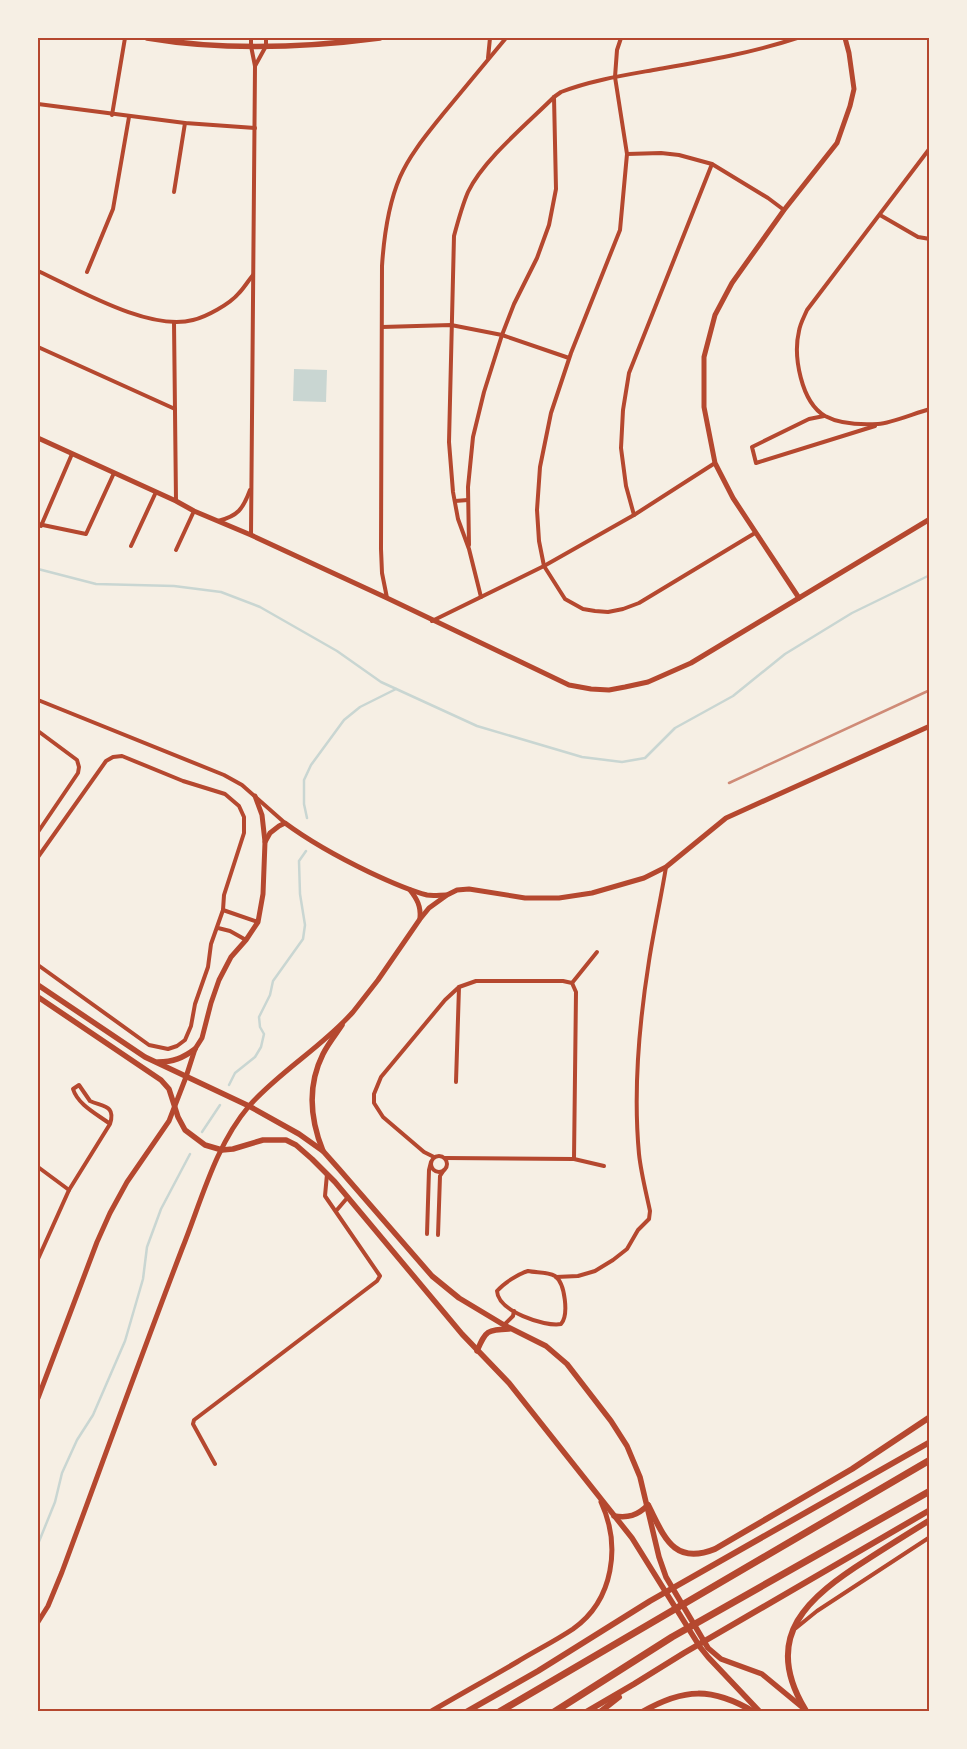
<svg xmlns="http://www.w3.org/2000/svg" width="967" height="1749" font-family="'Playfair Display',serif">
<rect width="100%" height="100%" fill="#f6efe4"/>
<!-- water -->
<path fill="#c9d6d2" d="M294 369 327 370 326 402 293 401Z"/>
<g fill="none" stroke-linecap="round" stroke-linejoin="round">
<!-- stream -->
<g stroke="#c9d6d2" stroke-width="2.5">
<path d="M38 569 96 584 174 586 221 592 260 607 337 651 381 682 477 726 582 757 622 762 645 758 675 728 733 696 785 654 852 613 930 575"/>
<path d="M307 818 304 804V780L311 765 344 720 360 707 396 689"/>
<path d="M229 1085 235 1073 255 1057 261 1047 264 1034 260 1027 259 1017 270 995 273 981 303 939 305 925 300 894 299 861 306 851"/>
<path d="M202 1132 220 1105"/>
<path d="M38 1544 55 1502 62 1473 77 1440 93 1415 125 1341 143 1279 147 1247 161 1209 190 1154"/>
</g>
<!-- minor -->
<g stroke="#b5482f" stroke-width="4">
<path d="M251 38V46L255 66 251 535"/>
<path d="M621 38 617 50 615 77 627 154 620 230 571 353 551 413 540 467 537 510 539 541 544 566 565 599 583 609 595 611 608 612 623 609 639 603 755 533"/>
<path d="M488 58 490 38"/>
<path d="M255 66 266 46V38"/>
<path d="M38 104 185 123 255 128"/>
<path d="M112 115 125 38"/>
<path d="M930 148 807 310C804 317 800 324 799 331 793 356 801 402 825 416 840 424 861 425 878 424 892 423 915 413 930 409"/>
<path d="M627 154 661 153 679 155 712 164 768 198 784 210"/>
<path d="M174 192 185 123"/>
<path d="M880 215 918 237 930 239"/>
<path d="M38 271C77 289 150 332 193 320 206 317 230 304 239 293 244 288 248 281 253 275"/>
<path d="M87 272 113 209 129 117"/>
<path d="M174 322 176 501"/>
<path d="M382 327 451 325 502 335 569 358"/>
<path d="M38 347 175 409"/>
<path d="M824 416 809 419 752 447 756 463 875 426"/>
<path d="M455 501 468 500"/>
<path d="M634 515 626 486 621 448 623 410 629 373 712 164"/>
<path d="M218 521C238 516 243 509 250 490"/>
<path d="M38 524 86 534 114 473"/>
<path d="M41 526 72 454"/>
<path d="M469 545 468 487 473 437 484 392 502 335 514 304 537 258 549 225 556 189 554 97"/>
<path d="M131 546 156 492"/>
<path d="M176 550 194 511"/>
<path d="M481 597 469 549 458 519 453 492 449 442 454 236C458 221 462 206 468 192 484 159 528 123 554 97L561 92C592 80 626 75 659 69 705 61 752 53 797 38"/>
<path d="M387 598 382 573 381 549 382 266C384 235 388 205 400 177 410 154 428 133 443 114 464 89 485 63 506 38"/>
<path d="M432 621 544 566 634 515 715 463"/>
<path d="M38 700 224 775 242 785 285 823"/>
<path d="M38 731 77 760 79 767 78 773 38 832"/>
<path d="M38 857 106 761 113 757 122 756 183 781 225 794 239 806 244 817V833L224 895 223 910 211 944 208 967 195 1004 191 1026 185 1040 177 1046 168 1049 149 1045 38 965"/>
<path d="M223 910 258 922"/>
<path d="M218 928 230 931 246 940"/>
<path d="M572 983 597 952"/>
<path d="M456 1082 459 987"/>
<circle cx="439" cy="1164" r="8"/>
<path d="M434 1157 424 1152 383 1117 374 1103V1094L381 1077 445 1000 459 987 476 981H563L572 983 576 992 574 1159 445 1158"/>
<path d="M574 1159 604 1166"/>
<path d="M38 1167 69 1190"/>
<path d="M336 1211 348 1197"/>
<path d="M427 1234 429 1170 431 1162"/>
<path d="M438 1235 440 1176 444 1170"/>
<path d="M38 1259 69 1190 110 1124C116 1105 103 1107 90 1101L79 1085 73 1089C78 1105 97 1114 110 1124"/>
<path d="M528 1271C536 1273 547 1271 555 1276 565 1283 569 1315 561 1324 544 1327 498 1311 497 1291 504 1283 518 1274 528 1271Z"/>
<path d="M556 1277 578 1276 595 1271 613 1260 627 1249 638 1230 649 1219 650 1211C646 1192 641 1173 639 1154 633 1090 639 1024 649 961 654 929 661 898 666 867"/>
<path d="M504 1325 513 1316 514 1311"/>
<path d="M215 1464 193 1424 194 1420 377 1281 380 1276 325 1196 327 1174"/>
<path d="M796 1628 817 1611 930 1537"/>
</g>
<!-- tertiary -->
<g stroke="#b5482f" stroke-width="5">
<path d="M38 438 176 501 194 511 251 535 387 598 569 685 591 689 609 690 625 687 648 682 691 663 930 519"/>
<path d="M799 598 733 498 715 463 704 407V357L715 315 732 283 784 210 837 143 850 106 854 89 849 53 845 38"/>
<path d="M255 796 262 815 265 842"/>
<path d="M410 890C417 899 421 906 420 918"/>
<path d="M38 1398 97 1242 110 1213 127 1182 169 1121 186 1077 195 1049 202 1038 211 1003 219 980 231 957 246 940 258 922 263 894 265 842 270 833 279 826 285 823C312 843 340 858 369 872 388 881 407 890 427 895 433 896 440 895 446 895"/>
<path d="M38 1622 48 1606 62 1572C102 1464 141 1356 182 1249 201 1202 215 1146 249 1106 280 1071 322 1047 353 1012L378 980 420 919 429 908 447 895 457 890 469 889 525 898H559L592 893 644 878 666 867 726 818 930 726"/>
<path d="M430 1712C459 1695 488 1679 517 1662 535 1651 555 1641 573 1629 614 1600 621 1545 601 1502"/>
</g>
<!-- secondary -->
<g stroke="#b5482f" stroke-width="5.5">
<path d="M147 38C224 51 303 48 380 38"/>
<path d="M38 985 145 1057 249 1106 299 1134 323 1151 339 1169 432 1276 459 1298 504 1325 546 1346 567 1364 611 1421 627 1446 640 1477 659 1557 666 1577 708 1648 721 1659 762 1674 808 1712"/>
<path d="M38 997 161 1080 169 1089 178 1117 185 1130 205 1145 222 1150 233 1149 263 1140H286L296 1145 312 1159 335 1182 462 1334 509 1383 632 1538 700 1647 708 1657 760 1712"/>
<path d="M158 1062C173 1062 183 1058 195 1049"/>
<path d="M323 1151C310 1119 307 1086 323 1054 328 1044 336 1034 342 1025"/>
<path d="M477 1351C486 1330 487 1330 509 1329"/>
<path d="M614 1516C628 1518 637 1516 648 1505"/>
</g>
<!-- primary -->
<path stroke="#b5482f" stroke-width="6" d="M642 1712C684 1688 712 1687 754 1712"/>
<!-- trunk -->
<g stroke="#b5482f" stroke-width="6">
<path d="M648 1505C664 1536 673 1566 715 1549L852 1469 930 1417"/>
<path d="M805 1709C761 1636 808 1597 868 1559 888 1546 909 1533 930 1520"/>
<path d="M466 1712 538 1671 650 1601 930 1442"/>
<path d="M586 1712 634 1684 684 1653 930 1510"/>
<path d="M600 1712 619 1697"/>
</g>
<!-- motorway -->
<g stroke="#b5482f" stroke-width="7">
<path d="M499 1712 930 1460"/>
<path d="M554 1712 672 1637 930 1491"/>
</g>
<!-- rail -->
<path stroke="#cf8b77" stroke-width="2.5" d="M729 783 930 690"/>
</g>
<!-- border -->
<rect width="967" height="1749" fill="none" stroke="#f6efe4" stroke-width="78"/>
<rect x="39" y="39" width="889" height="1671" fill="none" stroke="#b5482f" stroke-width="2"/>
</svg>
